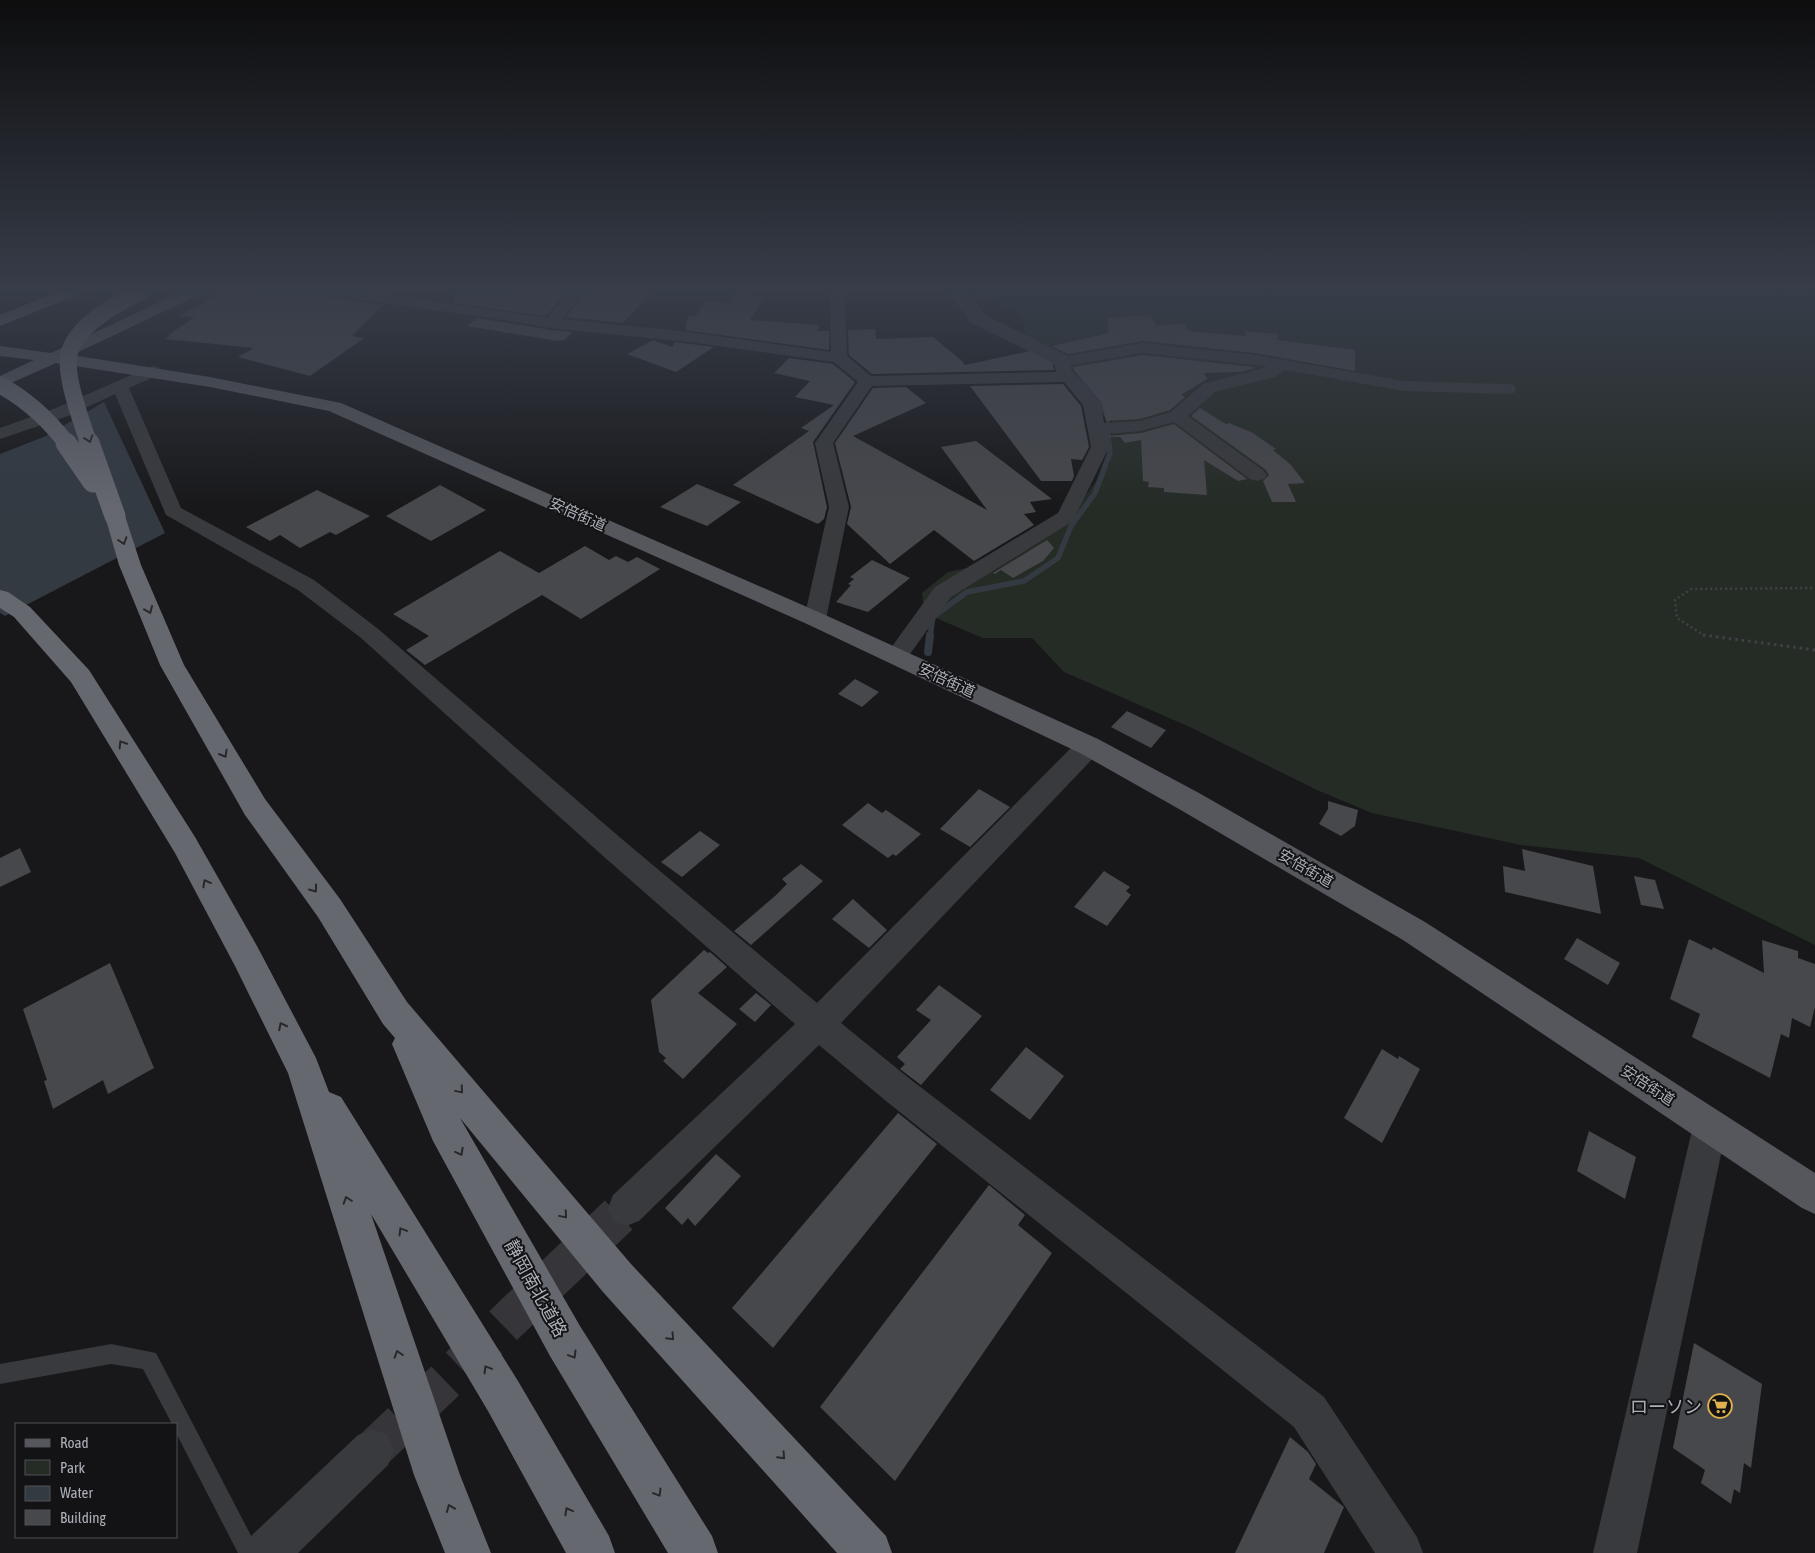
<svg xmlns="http://www.w3.org/2000/svg" width="1815" height="1553" font-family="'Asap Condensed','Noto Sans JP',sans-serif">
<rect width="100%" height="100%" fill="#18181a"/>
<!-- green -->
<path fill="#252c26" d="M966 290H1815V945L1639 858 1521 845 1372 813 1317 790 1192 728 1064 672 1032 638H983L924 613 922 593 948 572 1003 560 1076 508 1110 463 1112 418 1070 372 1027 339 1021 315Z"/>
<!-- water -->
<path fill="#333a42" d="M104 402 165 533 5 616 0 613V454L46 436Z"/>
<g fill="none" stroke-linecap="round" stroke-linejoin="round">
<!-- stream-far2 -->
<g stroke="#333a42" stroke-width="4.5">
<path d="M950 290 972 321 1046 357 1061 367"/>
<path d="M1076 378 1097 395 1108 419 1109 444"/>
</g>
<!-- stream-far1 -->
<path stroke="#333a42" stroke-width="5.5" d="M930 636 933 617 967 592 1024 581 1058 558 1071 526 1095 493 1110 453 1109 443"/>
<!-- stream -->
<path stroke="#333a42" stroke-width="8" d="M928 652 930 635"/>
</g>
<!-- building -->
<g fill="#47484c">
<path d="M230 290H303L318 296 382 305 352 336 364 338 310 376 238 357 254 348 165 339 171 335H168L195 317 180 316 216 295Z"/>
<path d="M455 290H568L546 316 454 303Z"/>
<path d="M588 290H653L623 323 566 317Z"/>
<path d="M736 294 764 297 750 320 820 325 817 331H829V350L685 330 688 316H695L707 301 731 303Z"/>
<path d="M1151 315 1156 325 1185 324 1188 331 1246 336 1245 331 1279 334 1277 340 1355 350V371L1255 353 1143 341 1068 354 1052 346 1109 333 1107 318Z"/>
<path d="M477 318 551 330 572 332 565 340 557 341 467 326Z"/>
<path d="M875 329 876 339 933 337 962 361 965 365 1030 351 1052 362 1054 370 872 374 849 355 848 330Z"/>
<path d="M653 340 672 347 675 342 714 347 676 372 627 354Z"/>
<path d="M1143 355 1254 367 1255 368 1241 372 1204 373 1207 379 1181 395 1185 397 1170 410 1140 419 1106 421 1102 403 1073 369V367Z"/>
<path d="M789 358 833 364 855 382 813 442 827 507 824 519 818 524 733 485 809 431 801 428 834 405 795 397 810 381 774 373Z"/>
<path d="M1063 384 1081 406 1089 447 1082 460 1071 459 1074 476 1072 481H1041L970 386Z"/>
<path d="M906 387 926 403 853 436 987 510 941 447 976 441 1052 499 1030 502 1036 512 1024 514 1034 525 974 561 934 530 890 564 847 524 851 507 835 443 873 388Z"/>
<path d="M1200 408 1226 424 1229 423 1253 433 1276 449 1273 450 1290 464 1305 483 1288 484 1296 502H1272L1263 481 1269 475 1266 470 1191 416Z"/>
<path d="M1174 424 1247 479 1238 481 1204 460 1207 495 1164 492V488L1148 487 1149 482 1143 481 1141 440 1125 443 1120 437H1109V436L1141 433Z"/>
<path d="M697 484 741 502 707 526 660 507Z"/>
<path d="M440 485 486 510 431 541 386 516Z"/>
<path d="M317 490 370 516 336 535 330 532 300 548 280 535 270 541 246 527Z"/>
<path d="M1047 540 1054 548 1043 561 1013 578 1001 570 995 574 993 573Z"/>
<path d="M585 546 609 560 616 556 628 562 637 557 660 569 581 619 542 595 425 665 406 650 429 636 393 614 500 551 539 573Z"/>
<path d="M872 560 910 578 868 612 836 602 851 585 848 584 854 579 850 577Z"/>
<path d="M855 679 879 692 862 707 838 694Z"/>
<path d="M1127 711 1166 730 1151 748 1111 727Z"/>
<path d="M979 789 1010 807 970 847 940 829Z"/>
<path d="M1328 801 1358 810 1355 826 1341 836 1319 824 1328 809Z"/>
<path d="M868 803 882 813 886 810 921 834 896 856 893 854 888 858 842 825Z"/>
<path d="M700 831 720 845 682 877 661 862Z"/>
<path d="M20 848 31 872 0 887V858Z"/>
<path d="M1522 849 1593 866 1601 914 1505 892 1503 866 1525 871Z"/>
<path d="M801 864 823 881 751 945 734 931 775 896 787 884 782 879Z"/>
<path d="M1104 871 1130 887 1126 891 1131 895 1107 926 1074 907Z"/>
<path d="M1634 876 1655 880 1664 909 1641 905Z"/>
<path d="M853 899 887 930 869 948 832 919Z"/>
<path d="M1577 938 1620 963 1608 985 1564 959Z"/>
<path d="M1689 939 1712 950 1713 947 1764 973 1762 940 1798 951V958L1815 964V1007L1810 1027 1792 1018 1789 1038 1781 1034 1770 1078 1692 1037 1700 1014 1670 999Z"/>
<path d="M704 950 708 953 710 952 727 967 698 993 737 1024 683 1079 663 1061 666 1058 659 1052 651 1000Z"/>
<path d="M110 963 154 1068 108 1094 103 1080 53 1109 44 1081 47 1080 23 1009Z"/>
<path d="M939 985 982 1016 921 1085 900 1069 905 1064 897 1057 931 1020 916 1010Z"/>
<path d="M756 993 771 1005 755 1022 739 1009Z"/>
<path d="M1026 1047 1064 1076 1030 1120 990 1090Z"/>
<path d="M1382 1049 1398 1059 1399 1056 1420 1069 1382 1143 1344 1118Z"/>
<path d="M898 1113 937 1144 773 1348 732 1308Z"/>
<path d="M1589 1131 1636 1157 1625 1199 1577 1171Z"/>
<path d="M716 1154 741 1176 695 1226 688 1218 682 1225 665 1208Z"/>
<path d="M989 1185 1025 1215 1018 1225 1052 1253 895 1481 820 1407Z"/>
<path d="M1694 1343 1762 1384 1751 1468 1744 1463 1740 1493 1734 1489 1731 1504 1701 1483 1705 1470 1673 1448Z"/>
<path d="M1290 1437 1308 1452 1316 1464 1309 1479 1344 1507 1324 1553H1235Z"/>
</g>
<g fill="none" stroke-linecap="round" stroke-linejoin="round">
<!-- street-tunnel -->
<path stroke="#36363a" stroke-width="40" stroke-dasharray="40 20" stroke-linecap="butt" d="M373 1450 626 1208"/>
<!-- path-far1 -->
<path stroke="#404145" stroke-width="2.5" stroke-dasharray="2 3" stroke-linecap="butt" d="M1705 636 1677 618 1675 600 1691 589 1815 588"/>
<!-- path -->
<path stroke="#404145" stroke-width="3" stroke-dasharray="2.5 4" stroke-linecap="butt" d="M1703 635 1815 650"/>
<!-- lane -->
<path fill="#393a3e" fill-rule="evenodd" d="M111 1344 156 1353 260 1553H238L176 1433V1424H172L143 1369 111 1364 0 1384V1364Z"/>
<!-- street -->
<g fill="#393a3e" fill-rule="evenodd">
<path d="M311 290H355L547 318 571 290H586L562 319 689 332 831 352 830 290H844L847 356 871 376 1056 372 1054 361 975 321 952 290H967L985 315 1068 356 1143 343 1255 355 1404 381 1508 384 1514 385 1516 389 1514 393 1508 394 1404 391 1285 370 1275 377 1215 392 1188 416 1264 471 1267 475 1264 479 1257 481 1250 479 1174 422 1141 431 1107 434 1109 447 1073 521 951 597 905 661 897 664 889 661 885 656 935 587 1058 513 1091 447 1083 405 1064 382 872 386 833 443 849 507 826 619 823 624 815 626 807 624 804 619 829 507 815 443 858 382 834 362 689 342 551 328 492 318 318 294ZM1143 353 1255 365 1267 367 1203 384 1171 412 1140 421 1104 423 1101 404 1071 370V365Z"/>
<path d="M152 366 158 367 160 371 158 375 129 388 181 508 314 580 377 628 623 840 817 1003 1080 739 1089 737 1098 739 1102 746 1098 753 841 1023 910 1079 1324 1397 1417 1537 1423 1553H1375L1294 1427 886 1101 819 1045 639 1221 626 1226 613 1221 608 1208 613 1195 795 1024 603 856 361 638 298 590 166 515 115 394 68 416 0 439V428L56 408Z"/>
<path d="M1710 1109 1722 1114 1727 1126 1637 1553H1593L1693 1126 1698 1114Z"/>
<path d="M373 1429 388 1435 394 1450 388 1465 298 1553H244L250 1537 358 1435Z"/>
</g>
<!-- primary -->
<path fill="#56575d" fill-rule="evenodd" d="M185 290H205L203 293 72 355 210 377 341 403 823 614 1098 739 1199 793 1425 922 1815 1173V1214L1802 1208 1403 940 1179 809 1080 753 807 624 329 411 210 387 56 363 0 388V376L34 360 0 356V346L51 353Z"/>
<!-- highway -->
<g fill="#66686f" fill-rule="evenodd">
<path d="M62 290H84L82 293 0 326V315Z"/>
<path d="M115 510 122 512 125 516 141 565 184 665 265 799 340 899 407 1002 631 1264 886 1536 892 1553H837L603 1292 460 1118 580 1326 712 1536 718 1553H668L550 1356 433 1141 392 1044 395 1038 383 1024 318 917 245 815 160 665 119 565 105 516 108 512Z"/>
<path d="M0 590 8 592 30 607 89 670 195 837 257 946 316 1058 329 1092 341 1097 518 1381 609 1536 615 1553H566L488 1411 371 1214 460 1475 491 1553H445L414 1475 288 1073 235 966 175 853 71 682 14 617 0 608Z"/>
</g>
<!-- highway-bridge-far1 -->
<g stroke="#66686f" stroke-width="17">
<path d="M0 385C27 400 49 420 67 444"/>
<path d="M89 444C82 423 64 375 69 354 76 324 119 303 144 290"/>
</g>
<!-- highway-bridge -->
<g stroke="#66686f" stroke-width="21">
<path d="M66 443 93 482"/>
<path d="M89 443 115 516"/>
</g>
</g>
<!-- one-way arrows -->
<defs><path id="oneway-chevron" d="M-2-3.5L2.5 0L-2 3.5" fill="none" stroke-width="1.6" stroke-linecap="round" stroke-linejoin="round" transform="scale(1.25)"/></defs>
<g stroke="#28282c">
<use href="#oneway-chevron" transform="translate(89 439) rotate(71)"/>
<use href="#oneway-chevron" transform="translate(123 541) rotate(72)"/>
<use href="#oneway-chevron" transform="translate(149 610) rotate(67)"/>
<use href="#oneway-chevron" transform="translate(122 744) rotate(-122)"/>
<use href="#oneway-chevron" transform="translate(224 754) rotate(60)"/>
<use href="#oneway-chevron" transform="translate(206 883) rotate(-119)"/>
<use href="#oneway-chevron" transform="translate(314 889) rotate(54)"/>
<use href="#oneway-chevron" transform="translate(282 1026) rotate(-117)"/>
<use href="#oneway-chevron" transform="translate(460 1090) rotate(50)"/>
<use href="#oneway-chevron" transform="translate(460 1152) rotate(61)"/>
<use href="#oneway-chevron" transform="translate(347 1200) rotate(-108)"/>
<use href="#oneway-chevron" transform="translate(564 1215) rotate(50)"/>
<use href="#oneway-chevron" transform="translate(402 1231) rotate(-121)"/>
<use href="#oneway-chevron" transform="translate(671 1337) rotate(47)"/>
<use href="#oneway-chevron" transform="translate(398 1354) rotate(-108)"/>
<use href="#oneway-chevron" transform="translate(573 1355) rotate(59)"/>
<use href="#oneway-chevron" transform="translate(487 1369) rotate(-121)"/>
<use href="#oneway-chevron" transform="translate(782 1456) rotate(47)"/>
<use href="#oneway-chevron" transform="translate(658 1493) rotate(59)"/>
<use href="#oneway-chevron" transform="translate(450 1508) rotate(-112)"/>
<use href="#oneway-chevron" transform="translate(568 1511) rotate(-119)"/>
</g>
<!-- sky -->
<linearGradient id="sky" x2="0" y2="1"><stop stop-color="#0d0d0e"/><stop offset="0.57" stop-color="#373d49"/><stop offset="1" stop-color="#373d49" stop-opacity="0"/></linearGradient>
<rect width="1815" height="508" fill="url(#sky)"/>
<!-- icons -->
<defs>
<g id="supermarket-ring" transform="scale(1.25)"><circle r="9.5" fill="#131315" stroke="#dfb24b" stroke-width="1.5"/><path d="M-6-5.5h2.5l.6 2H6L4.5 2H-2.5L-4.4-4H-6ZM-1.5 3.2a1.3 1.3 0 1 0 .1 0ZM3 3.2a1.3 1.3 0 1 0 .1 0Z" fill="#dfb24b"/></g>
</defs>
<g fill-rule="evenodd">
<use href="#supermarket-ring" x="1720" y="1406"/>
</g>
<g text-anchor="middle" dominant-baseline="central" stroke-width="4" stroke-linejoin="round" paint-order="stroke">
<!-- street labels -->
<g font-size="15" fill="#acafb8" stroke="#131315">
<text transform="translate(578 514) rotate(24)">安倍街道</text>
<text transform="translate(947 680) rotate(25)">安倍街道</text>
<text transform="translate(1306 868) rotate(30)">安倍街道</text>
<text transform="translate(1648 1085) rotate(33)">安倍街道</text>
</g>
<!-- near-street labels -->
<g font-size="18" fill="#acafb8" stroke="#131315">
<text transform="translate(536 1288) rotate(61)">静岡南北道路</text>
</g>
<!-- near-poi labels -->
<g font-size="18" fill="#acafb8" stroke="#131315" text-anchor="end">
<text x="1702" y="1406">ローソン</text>
</g>
</g>
<!-- legend -->
<rect x="15" y="1423" width="162" height="115" fill="#131315" stroke="#505156"/>
<rect x="25" y="1439" width="25" height="8" fill="#56575d" stroke="#505156"/>
<text x="60" y="1448" font-size="15" fill="#acafb8">Road</text>
<rect x="25" y="1460" width="25" height="15" fill="#252c26" stroke="#505156"/>
<text x="60" y="1473" font-size="15" fill="#acafb8">Park</text>
<rect x="25" y="1486" width="25" height="15" fill="#333a42" stroke="#505156"/>
<text x="60" y="1498" font-size="15" fill="#acafb8">Water</text>
<rect x="25" y="1510" width="25" height="15" fill="#47484c" stroke="#505156"/>
<text x="60" y="1523" font-size="15" fill="#acafb8">Building</text>
</svg>
